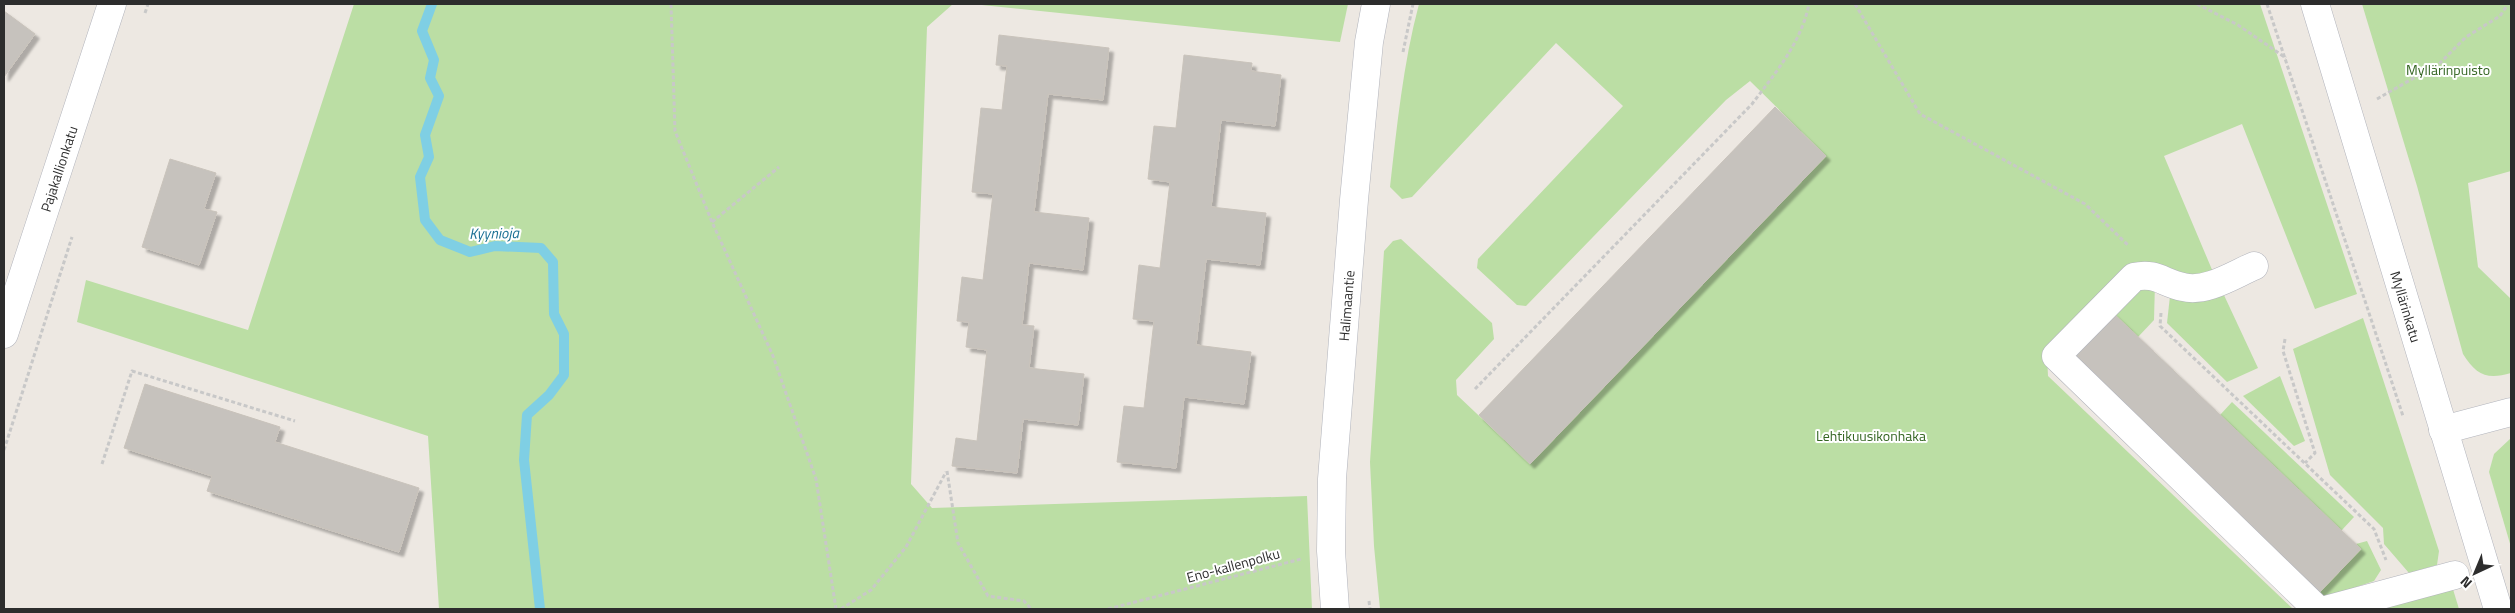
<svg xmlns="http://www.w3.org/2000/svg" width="2515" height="613" font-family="'Titillium Web',sans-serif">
<defs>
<filter id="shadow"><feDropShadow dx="4.5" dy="4.5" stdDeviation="1" flood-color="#0004"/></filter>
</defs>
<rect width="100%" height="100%" fill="#ede8e2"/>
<!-- green -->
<g fill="#bbdea4">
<path d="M354 4H953L927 27 911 484 932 508 1307 496 1312 609H439L428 436 77 322 86 280 248 330Z"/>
<path d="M972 4H1348L1340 42Z"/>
<path d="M1419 4H2260L2357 294 2315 309 2242 124 2164 156 2213 272 2186 278 2166 270 2047 356 2048 376 2293 609H1380L1374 546 1370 462 1384 251 1393 241 1401 239 1492 323 1494 339 1456 380 1457 395 1530 464 1826 156 1750 81 1726 100 1526 306 1517 305 1477 268 1478 259 1623 106 1556 43 1412 197 1402 199 1390 187C1397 126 1403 64 1419 4Z"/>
<path d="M2362 4H2511V171L2468 183 2478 267 2511 299V373C2487 380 2476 375 2463 354L2417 186Z"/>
<path d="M2155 283 2154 320 2138 337 2112 312 2131 292Z"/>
<path d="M2223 293 2258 368 2227 382 2167 323 2170 296Z"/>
<path d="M2363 318 2439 551 2437 565 2409 573 2384 544 2383 528 2330 475 2293 349Z"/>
<path d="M2280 376 2305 441 2294 446 2243 396Z"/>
<path d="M2232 402 2354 517 2341 531 2220 415Z"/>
<path d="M2511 438V547L2489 472 2494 454Z"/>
<path d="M2367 541 2381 570 2374 581 2324 598 2317 595 2361 549 2356 544Z"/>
<path d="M2452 586 2459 609H2373Z"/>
</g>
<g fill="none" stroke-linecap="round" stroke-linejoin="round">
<!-- stream -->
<path stroke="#7fcfe4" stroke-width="10" d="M432 4 422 31 434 60 430 78 439 96 425 135 429 157 420 177 425 220 440 240 470 252 495 246 541 248 553 262 554 314 564 334V375L549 395 527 415 524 460 540 609"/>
</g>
<!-- building -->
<g fill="#c6c2bd" stroke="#c9c3bb" filter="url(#shadow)">
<path d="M4 11 35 34 4 77Z"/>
<path d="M999 35 1109 48 1103 100 1048 94 1034 212 1089 218 1083 270 1029 263 1022 325 1034 326 1029 368 1084 374 1078 425 1023 419 1017 473 952 466 956 438 977 441 987 350 966 347 969 322 957 321 962 277 983 280 993 194 972 192 981 108 1002 110 1007 66 996 65Z"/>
<path d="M1184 55 1252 63 1251 71 1281 75 1275 126 1221 120 1211 207 1266 213 1260 265 1206 259 1196 345 1251 352 1244 404 1184 397 1176 468 1117 462 1124 406 1144 408 1154 321 1133 319 1139 265 1160 268 1170 182 1148 179 1154 126 1176 128Z"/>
<path d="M1775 107 1826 156 1530 464 1479 415Z"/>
<path d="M170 159 216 173 204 209 217 212 199 265 142 247Z"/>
<path d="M2112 312 2361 549 2317 595 2068 359Z"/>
<path d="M145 384 280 427 275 442 419 488 399 552 207 491 212 476 124 448Z"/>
</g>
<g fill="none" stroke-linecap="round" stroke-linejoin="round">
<!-- minor casing -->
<g stroke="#b2b4bc" stroke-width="29">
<g id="minor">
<path id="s1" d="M2315 4 2498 609"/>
<path d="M2254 266C2233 275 2206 293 2183 287 2163 283 2156 272 2134 277L2056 356 2317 609"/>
<path id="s2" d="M4 334 112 4"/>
<path d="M2443 430 2511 412"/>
<path id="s3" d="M1335 609 1331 551 1332 479 1354 200 1369 42 1376 4"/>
<path d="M2329 609 2455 575"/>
</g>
</g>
<!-- path -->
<g stroke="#c8c8c8" stroke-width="3" stroke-dasharray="4 2.5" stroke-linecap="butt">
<path d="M671 4 675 131 712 222 773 356 816 479 836 609"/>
<path d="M1855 4 1920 114 2085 204 2129 246"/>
<path d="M2197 4 2238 25 2286 58"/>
<path d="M2267 4 2403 416"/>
<path d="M145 13 148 4"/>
<path d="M1403 52 1413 4"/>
<path d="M2377 99 2440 63 2466 37 2500 16 2508 4"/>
<path d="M712 222 779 167"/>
<path d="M2161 313 2160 326 2374 529 2386 560"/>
<path d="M2285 339 2283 351 2315 453 2305 463"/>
<path d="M1475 389 1752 104C1776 72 1801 43 1809 4"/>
<path d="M4 450 72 237"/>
<path d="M102 464 132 371 295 421"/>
<path d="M947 471 958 543 988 596 1024 601 1031 609"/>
<path d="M1369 601 1370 609"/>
<path d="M841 609 871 590 906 547 946 472"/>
<path d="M1108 609 1301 559"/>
</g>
<!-- minor -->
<use href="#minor" stroke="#fff" stroke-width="28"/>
</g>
<g text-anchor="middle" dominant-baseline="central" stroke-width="4" stroke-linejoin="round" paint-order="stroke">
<!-- park labels -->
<g font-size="14" fill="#346522" stroke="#fff">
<text x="2448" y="69">Myllärinpuisto</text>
<text x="1871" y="435">Lehtikuusikonhaka</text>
</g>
<!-- street labels -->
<g font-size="14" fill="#2d2d2d" stroke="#fff">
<text stroke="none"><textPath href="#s2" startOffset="174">Pajakallionkatu</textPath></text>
<text stroke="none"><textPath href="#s3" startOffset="304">Halimaantie</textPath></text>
<text stroke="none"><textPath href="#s1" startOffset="316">Myllärinkatu</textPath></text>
<text transform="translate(1233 565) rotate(-15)">Eno-kallenpolku</text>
</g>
<!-- water labels -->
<g font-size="15" font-style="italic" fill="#1b7094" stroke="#fff">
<text transform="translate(494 233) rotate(-1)">Kyynioja</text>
</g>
</g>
<!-- border -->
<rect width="2515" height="613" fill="none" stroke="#2d2d2d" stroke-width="10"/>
<!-- north arrow -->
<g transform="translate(2475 573) rotate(224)" stroke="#ffffff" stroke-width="4" paint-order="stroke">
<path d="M0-4L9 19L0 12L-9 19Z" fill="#2d2d2d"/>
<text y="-8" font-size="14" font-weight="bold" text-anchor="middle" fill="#2d2d2d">N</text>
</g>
</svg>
